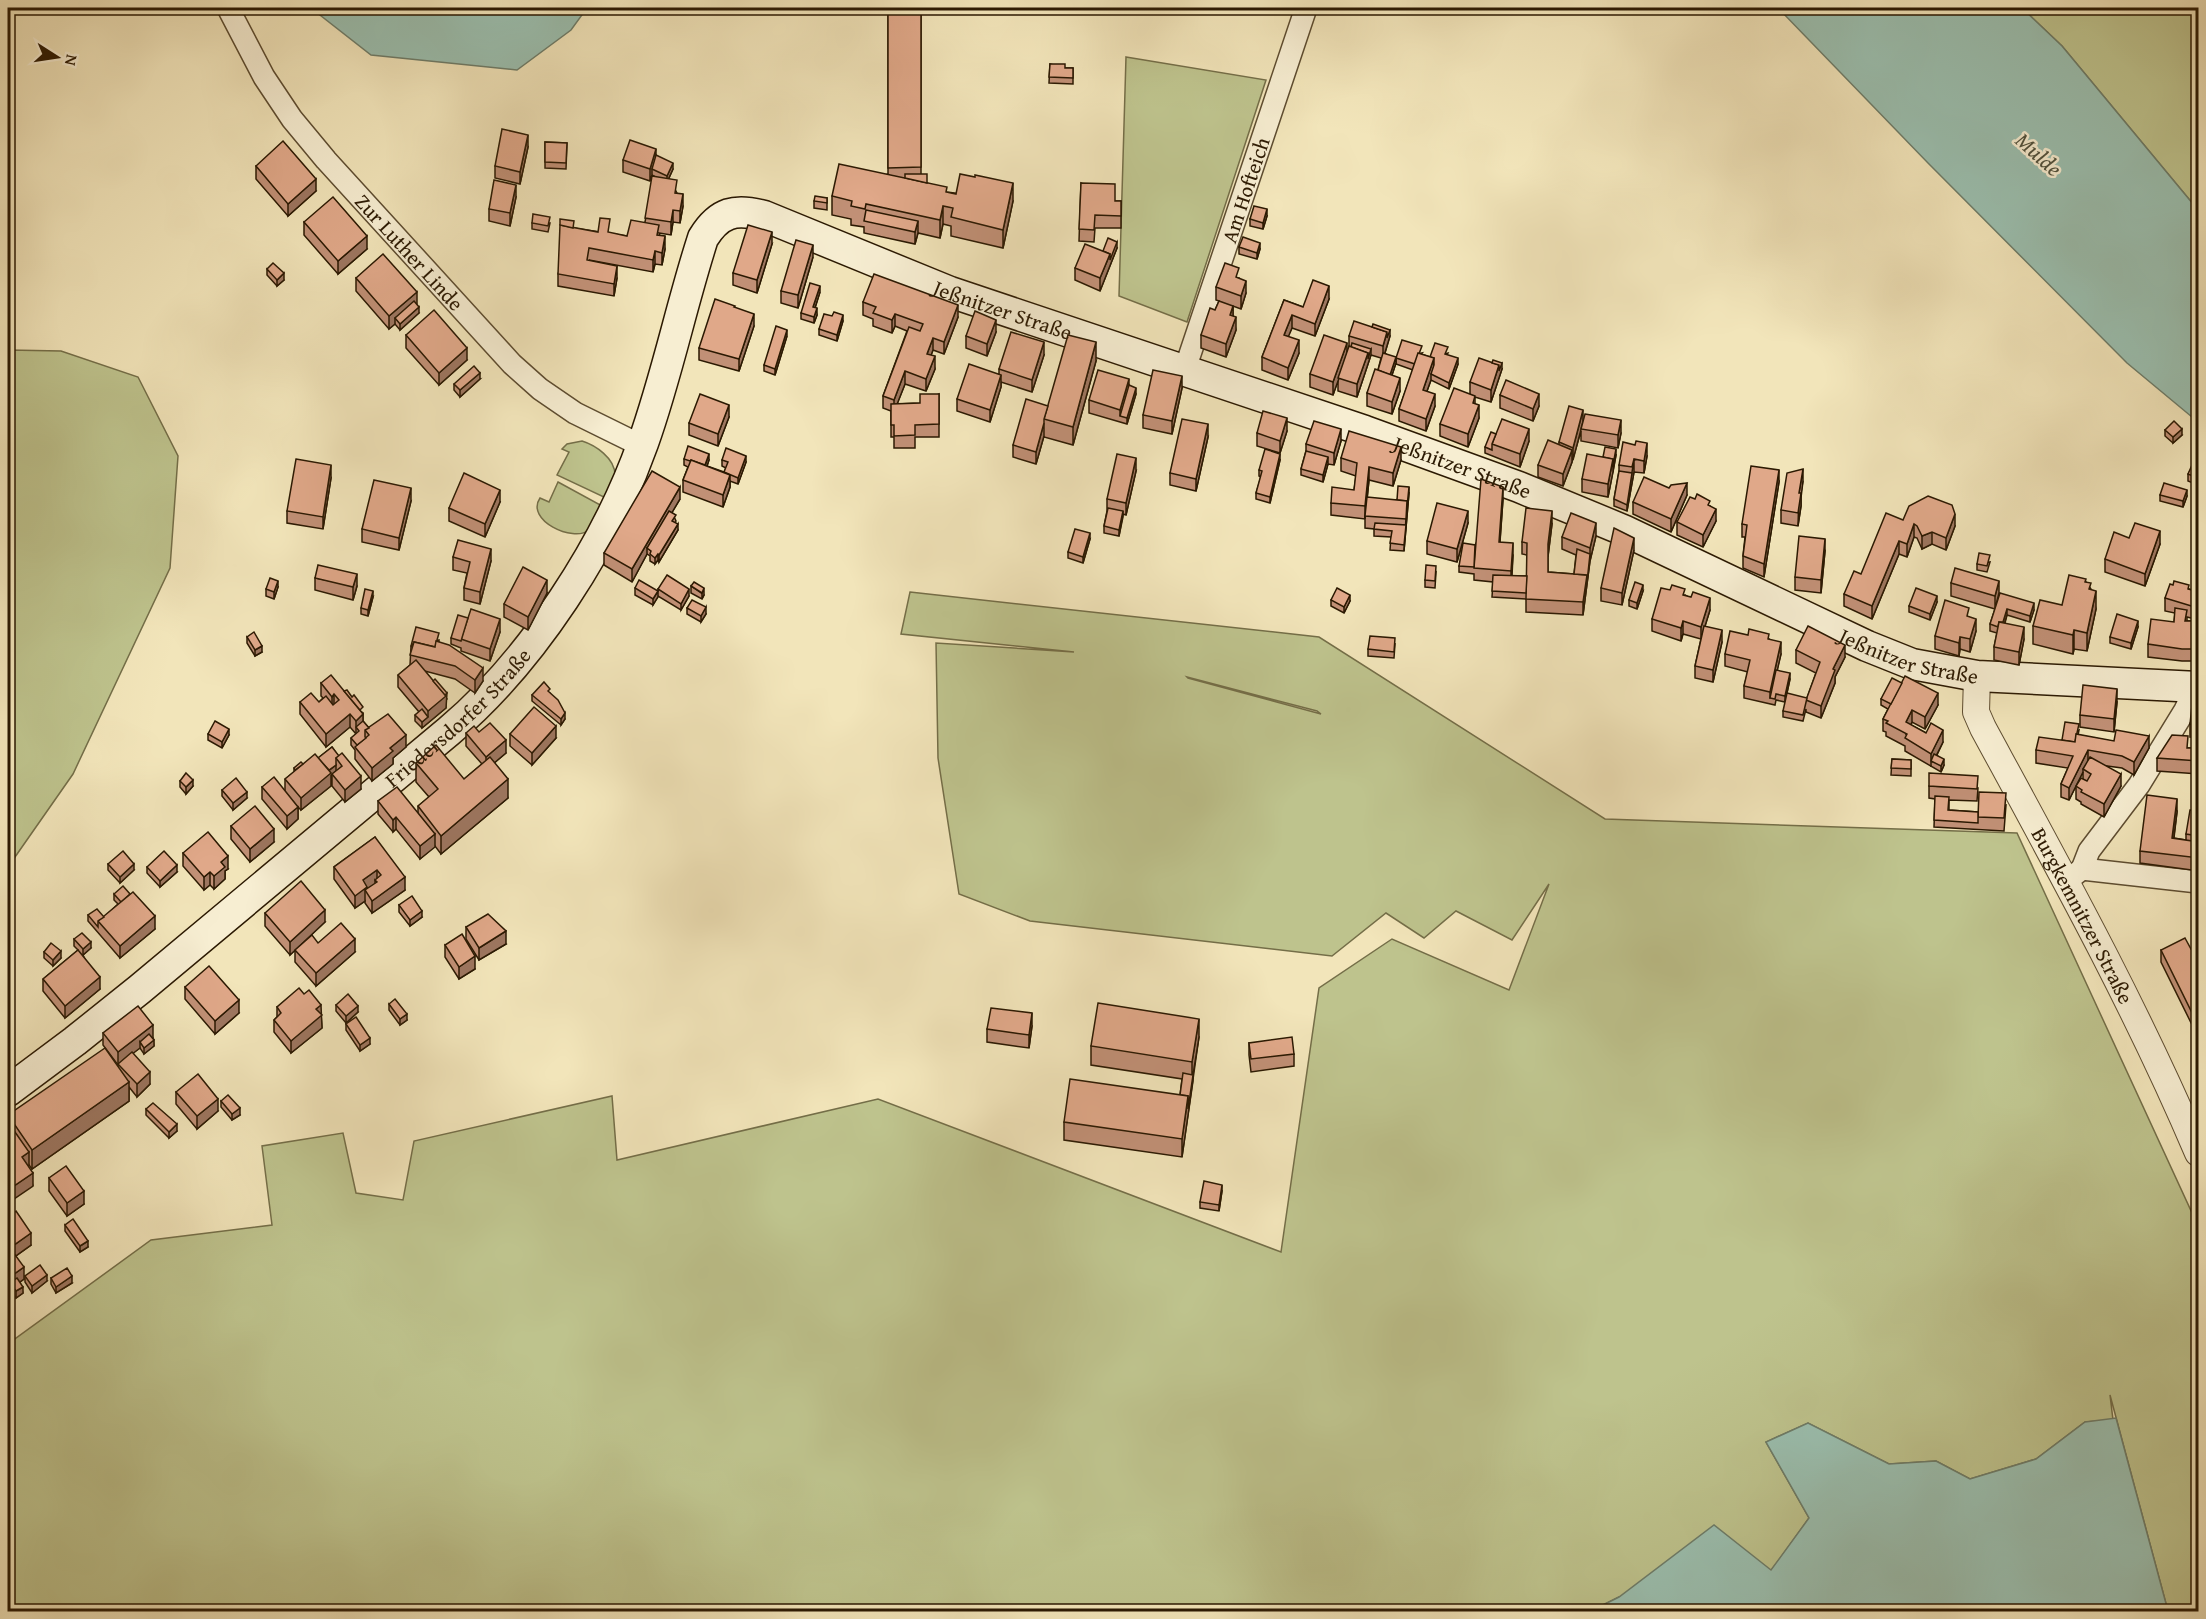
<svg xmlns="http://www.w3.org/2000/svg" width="2206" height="1619" font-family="'Gentium Book Plus',serif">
<rect width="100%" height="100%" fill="#f2e5ba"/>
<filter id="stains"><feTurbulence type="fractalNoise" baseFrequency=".00333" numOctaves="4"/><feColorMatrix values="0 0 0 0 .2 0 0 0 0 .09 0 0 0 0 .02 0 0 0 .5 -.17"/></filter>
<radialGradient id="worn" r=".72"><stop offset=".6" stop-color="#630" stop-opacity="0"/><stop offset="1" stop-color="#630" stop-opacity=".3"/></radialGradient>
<!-- green -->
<g fill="#bec38d" stroke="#746e48" stroke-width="1.5" fill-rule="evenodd">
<path d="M2022 8H2198V210L2062 46Z"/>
<path d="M1126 57 1266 80 1187 322 1119 296Z"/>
<path d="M8 350 61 351 138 377 178 456 170 568 73 774 8 867Z"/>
<path d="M582 441C595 445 615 458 615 475 615 482 610 492 608 499L557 475 569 452 562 449 567 444Z"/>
<path d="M558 482 604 507C600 514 596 525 589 530 573 543 525 520 540 498L549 502Z"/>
<path d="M910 592 1319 637 1605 819 2017 833 2198 1226V1611H2168L2110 1395 2113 1420 2085 1422 2036 1459 1970 1479 1936 1461 1889 1464 1808 1423 1766 1442 1809 1518 1771 1571 1619 1597 1591 1611H8V1344L151 1240 272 1225 262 1146 343 1133 356 1193 403 1200 414 1141 612 1096 617 1160 878 1099 1281 1252 1319 988 1392 939 1509 990 1549 884 1512 940 1456 911 1424 938 1386 913 1332 956 1030 921 959 894 938 758 936 643 1074 652 901 634ZM1187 677 1317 711 1321 714 1188 678Z"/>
</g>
<!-- water -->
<g fill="#9bbfaf" stroke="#6e7d6a" stroke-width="1.5">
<path d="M311 8H587L571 30 517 70 371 55Z"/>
<path d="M1778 8H2022L2062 46 2198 210V422L2127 363 1928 163Z"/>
<path d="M2116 1418 2168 1611H1591L1619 1597 1714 1525 1771 1570 1809 1518 1766 1442 1808 1423 1889 1464 1936 1461 1970 1479 2036 1459 2085 1422Z"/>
</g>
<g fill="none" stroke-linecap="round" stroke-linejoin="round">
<!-- minor casing -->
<g stroke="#5d4c30" stroke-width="24">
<g id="minor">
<path id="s1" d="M228 8 264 77 292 119 326 160 512 364 540 389 575 413 642 446"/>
<path id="s2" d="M1184 372 1306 8"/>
<path d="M2082 869 2089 851 2139 785 2185 710 2191 697 2192 687"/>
<path d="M2073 876 2082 869 2198 882"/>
</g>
</g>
<!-- tertiary casing -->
<g stroke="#5d4c30" stroke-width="28">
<g id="tertiary">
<path id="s3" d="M1977 676 1976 712 1983 728C2059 868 2136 1007 2198 1153"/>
</g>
</g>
<!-- secondary casing -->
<g stroke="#2b1902" stroke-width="33">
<g id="secondary">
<path id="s4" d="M8 1091 75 1041 140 989 449 731C532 661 607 545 643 443 667 376 681 306 703 238 719 212 735 208 764 216L950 292 1365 431 1519 487 1623 530 1867 646 1912 664 1977 676 2198 687"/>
</g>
</g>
<!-- minor -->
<use href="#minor" stroke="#f7eed2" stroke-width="21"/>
<!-- tertiary -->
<use href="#tertiary" stroke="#f7eed2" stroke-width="26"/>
<!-- secondary -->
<use href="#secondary" stroke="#f7eed2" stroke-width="30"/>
</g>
<!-- wall -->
<g fill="#c19076" stroke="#2b1902" stroke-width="1.5" fill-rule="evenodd">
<path d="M888 8H921V174L927 183 947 192 1013 201 1003 248 951 236V226L943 224 940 238 918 233 915 244 864 233V227L851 225V219L832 215V196L888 174Z"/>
<path d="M1050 64 1065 68H1073V84L1049 83Z"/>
<path d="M545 142 567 143 566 169 545 168Z"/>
<path d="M528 147 520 184 495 178V166Z"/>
<path d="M656 155 673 169 669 178 677 193 683 206 680 223 673 222 671 235 659 233 665 249 662 265 655 264 653 272 589 260 617 278 614 296 558 286V274L574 228 627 236 645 222 654 176 652 175 650 181 623 172V160Z"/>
<path d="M256 166 316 191 288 216 256 179Z"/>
<path d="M1081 183 1115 201H1121V228H1095L1094 242 1079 241Z"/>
<path d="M516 197 510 226 489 221V209Z"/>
<path d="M827 198V210L814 208V201Z"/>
<path d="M1267 216 1263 229 1250 226V219Z"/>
<path d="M304 222 367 249 338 274 304 235Z"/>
<path d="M532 223H550L548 232 532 229Z"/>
<path d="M772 244 757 293 733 285V273Z"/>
<path d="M1239 247 1260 249 1257 259 1239 254Z"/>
<path d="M1117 248 1100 291 1075 280V268L1103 251Z"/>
<path d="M813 257 798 308 781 303V291Z"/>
<path d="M267 269 284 280 277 286 267 275Z"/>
<path d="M356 278 419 313 400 330 395 324 389 329 356 291Z"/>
<path d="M1239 278 1246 293 1241 309 1233 306V316L1236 330 1226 357 1201 348V335L1215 310 1219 301 1216 300V287Z"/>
<path d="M820 292 815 308 817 315 814 323 801 319V313Z"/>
<path d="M1329 299 1315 336 1292 328 1288 336 1299 353 1288 380 1262 370V357L1284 300 1303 307Z"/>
<path d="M863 302 958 317 944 354 933 350 931 355 935 369 926 391 905 384 897 404 920 403 939 394V437H915V448H894V437H891V411L883 408V396L907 331 895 326 892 333 873 326V319L863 315Z"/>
<path d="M735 308 754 326 739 371 699 360V348Z"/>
<path d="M832 316 843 321 837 341 819 335V329Z"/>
<path d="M996 332 987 356 966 348V336Z"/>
<path d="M406 335 467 360 439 385 406 348Z"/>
<path d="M787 336 775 375 764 371V365Z"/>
<path d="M1349 336H1390L1385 353 1396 363 1392 375 1400 391 1392 414 1367 406V393L1378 370 1381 358 1371 355 1357 397 1338 391V380L1333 395 1310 387V374L1347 352 1349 347Z"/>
<path d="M1422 353 1421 354 1430 357 1448 353 1447 355 1458 364 1449 389 1431 380 1427 391 1435 406 1426 431 1399 421V409L1413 370 1396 364V358Z"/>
<path d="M1044 355 1032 392 1001 382V387L990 422 957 411V399L999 374V369Z"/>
<path d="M1096 361 1073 445 1044 437V436L1036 464 1013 457V445L1048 406Z"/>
<path d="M1502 369 1491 402 1475 397V404L1479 418 1468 447 1440 436V424L1470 394V382Z"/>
<path d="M480 379 460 397 454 390V384Z"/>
<path d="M1129 385 1136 394 1127 424 1089 413V400Z"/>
<path d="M1182 388 1172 434 1143 428V415Z"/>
<path d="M1500 395 1539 406 1533 421 1500 408Z"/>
<path d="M729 417 718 446 689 435V423Z"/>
<path d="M1583 421 1621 433 1618 448 1581 441V431L1572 462 1563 486 1538 477V465L1559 444V442Z"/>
<path d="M2165 430 2182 435 2173 443 2165 436Z"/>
<path d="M1287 431 1280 453 1257 446V433Z"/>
<path d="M1496 434 1529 441 1520 467 1485 453V447Z"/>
<path d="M1208 437 1196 491 1170 485V473Z"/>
<path d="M1341 441 1334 465 1328 464 1323 482 1301 475V469L1306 451V444Z"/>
<path d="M1616 455 1608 497 1582 492V479L1603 457Z"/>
<path d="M1647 456 1644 473 1634 472 1627 511 1614 506V499L1619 471V465Z"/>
<path d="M2199 457 2198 485 2188 481V474Z"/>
<path d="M1341 458 1401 460 1393 486 1369 480 1365 519 1331 515V503L1354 490 1356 476 1341 471Z"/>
<path d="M684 459 709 460 707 466 724 472 726 468 722 466V460L746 462 738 484 730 481V487L723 507 683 492V480L688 467 684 465Z"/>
<path d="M1280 460 1270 503 1256 499V493L1261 477 1259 476V470Z"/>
<path d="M1136 471 1126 515 1123 514 1119 536 1104 533V526L1107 511V499Z"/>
<path d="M331 478 323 529 287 523V511Z"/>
<path d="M1803 481 1801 493V506L1798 526 1781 523V510Z"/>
<path d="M1779 482 1764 577 1743 568V556L1745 537H1742V524Z"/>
<path d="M1669 488 1687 495 1671 532 1633 514V502Z"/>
<path d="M1409 493 1404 551 1390 550 1391 537 1374 536V529L1365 528V516Z"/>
<path d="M2160 495 2187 496 2183 507 2160 501Z"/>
<path d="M680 499 672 512 676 521 675 523 678 530 659 562 658 560 655 564 650 561V556L647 554 632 582 604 565V553Z"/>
<path d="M1503 499 1500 542 1513 555 1512 576H1527V555L1522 554V542L1552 524 1548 556V572L1574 574 1576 555 1562 549V537L1596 536 1590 561 1583 615 1526 612V599L1492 597 1493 582 1474 580V574L1459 572V566L1475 545Z"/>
<path d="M411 501 399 550 362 542V529Z"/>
<path d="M500 502 485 537 449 521V508Z"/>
<path d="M1710 506 1716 521 1703 547 1677 535V522Z"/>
<path d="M1903 520 1955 526 1946 550 1932 544 1922 549 1917 538 1914 537 1907 557 1899 554 1872 619 1844 606V594L1861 574Z"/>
<path d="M1468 523 1457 562 1427 554V541Z"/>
<path d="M2129 538 2160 544 2145 586 2105 572V559Z"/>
<path d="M1090 539 1083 563 1068 558V552Z"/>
<path d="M1634 550 1622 605 1601 601V588Z"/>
<path d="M1825 551 1821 593 1795 590V577Z"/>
<path d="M453 557 491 561 480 604 464 600V588L467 573 453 570Z"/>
<path d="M1990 562 1987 572 1977 570V564Z"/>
<path d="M1436 572 1435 588 1425 587V580Z"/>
<path d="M315 578 357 586 353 600 315 590Z"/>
<path d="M2086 582 2091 589 2096 609 2087 651 2074 649 2073 654 2033 644V626L2062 605Z"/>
<path d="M1951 583 1999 593 2034 610 2030 622 2007 615 2005 623 2024 639 2019 665 1994 660V647L1997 633 1990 631V624L1995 609 1951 596Z"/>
<path d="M691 586 704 595 702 599 691 593Z"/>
<path d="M278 587 274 599 266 596V589Z"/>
<path d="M635 588 658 591V589L689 596 681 610 658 596 653 605 635 595Z"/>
<path d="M2189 589 2199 592V620L2187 617V621H2199V661H2182L2148 657V644L2174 622 2175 613 2165 611V598Z"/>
<path d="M1643 591 1637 609 1629 606V600Z"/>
<path d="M547 593 528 630 504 617V604Z"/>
<path d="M1685 595 1710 610 1705 626 1722 642 1713 682 1695 678V666L1701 639 1683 634 1681 641 1652 631V619Z"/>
<path d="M373 597 368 616 361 614V608Z"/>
<path d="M1331 600 1350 601 1344 613 1331 606Z"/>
<path d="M1937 602 1930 620 1909 612V606Z"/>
<path d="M687 608 706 614 701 622 687 614Z"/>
<path d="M1969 617 1976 631 1970 652 1960 649 1959 656 1935 649V636Z"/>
<path d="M468 618 500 632 490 661 461 651V648L451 644V638Z"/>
<path d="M2138 627 2131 649 2110 643V637Z"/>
<path d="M247 637 262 652 255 656 247 643Z"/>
<path d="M1769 639 1781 654 1777 670 1790 679 1785 702 1776 700 1775 705 1744 698V686L1748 672 1725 666V654Z"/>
<path d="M439 640V642L483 681 475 693 455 679 425 671 447 699 446 700V708L422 728 415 721V715L419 712 398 687V675L410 665 411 646Z"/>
<path d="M1395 644 1394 658 1368 656V649Z"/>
<path d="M1796 650 1845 657 1835 677V683L1821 718 1806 712V709L1803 721 1783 717V711L1807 698 1816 673 1796 663Z"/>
<path d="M321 683 363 713V721L369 728 406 747 393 758V764L372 781 355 759V750L351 745V738L356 734 350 727 326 747 300 714V702H319L323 698 321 696Z"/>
<path d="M550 693 565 719 561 725 532 701V695Z"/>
<path d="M2199 697V738L2190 737V724Z"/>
<path d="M1881 699 1938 705 1925 729 1912 722 1911 725 1943 742 1937 755 1944 765 1941 772 1905 751V746L1886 736V732L1883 731V719L1888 709 1881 705Z"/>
<path d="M2117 702 2114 732 2080 727V715Z"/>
<path d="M2079 730 2078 735 2149 748 2134 775 2122 768 2107 766 2121 786 2104 817 2081 804V802L2076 799V786L2069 800 2061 797V784L2068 768 2036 763V750L2062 740ZM2083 772V779L2076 786Z"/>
<path d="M479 732 506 753 494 763 508 798 441 854 435 846 420 859 396 829 393 832 378 814V801L418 813V806L429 797 416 782V763L464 779 482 764 466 746V733Z"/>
<path d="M208 734 229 735 222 748 208 740Z"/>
<path d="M510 734 556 738 532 765 510 746Z"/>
<path d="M332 747 361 789 345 802 332 786V774L336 771 331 775V786L301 810 298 807V819L287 829 262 799V787L285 791V779L294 772V768L318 758Z"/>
<path d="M2188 748H2199V774L2157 771V758Z"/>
<path d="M1892 759 1911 760V776L1891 775Z"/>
<path d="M180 781 193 786 186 794 180 787Z"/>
<path d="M1929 786 1978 788 1977 801 1949 800V810L1978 812 2006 805 2004 831 1934 827 1935 799 1929 798Z"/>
<path d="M222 790 247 798 233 810 222 796Z"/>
<path d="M2199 811V871L2140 863V851L2177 812 2174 838 2186 840V834Z"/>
<path d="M231 826 274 842 250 862 231 839Z"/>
<path d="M375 837 405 890 372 913 365 903V901L355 908 334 879V867Z"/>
<path d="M183 853 228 869 225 871V879L214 889 210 885 204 890 183 866Z"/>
<path d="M108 864 134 870 120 883 108 870Z"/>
<path d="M147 867 177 872 160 887 147 873Z"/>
<path d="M114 894 155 929 120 958 88 921V915L104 917 118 904 114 900Z"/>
<path d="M399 905 422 917 410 926 399 912Z"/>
<path d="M265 913 325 922 297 948 318 943 355 952 316 986 295 962V950L290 955 265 926Z"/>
<path d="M466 927 506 944 479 960 466 939Z"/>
<path d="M74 939 91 948 83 955 100 989 65 1018 43 991V979L78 950 74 946Z"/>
<path d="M445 945 475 969 459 979 445 957Z"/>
<path d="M2199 946V1039L2161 962V950L2191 949Z"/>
<path d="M44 952 61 958 53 966 44 958Z"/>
<path d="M185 987 239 1013 215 1034 185 999Z"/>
<path d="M389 1004 407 1020 400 1025 389 1010Z"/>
<path d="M336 1005 358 1012 346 1023 336 1011Z"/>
<path d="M277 1007 321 1014 322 1028 291 1053 274 1032V1020L277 1017Z"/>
<path d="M346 1024 370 1044 360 1051 346 1030Z"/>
<path d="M1032 1026 1029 1048 987 1042V1029Z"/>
<path d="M103 1033 153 1038 154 1046 144 1054 140 1048 133 1053 150 1084 137 1097 129 1087V1101L32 1169 29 1165 27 1166 33 1186 8 1122V1115L118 1068V1065L103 1045Z"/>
<path d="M1199 1037 1182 1157 1064 1140V1122L1180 1095 1182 1079 1091 1065V1046Z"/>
<path d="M1249 1043 1294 1054V1066L1251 1072 1249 1055Z"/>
<path d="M176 1092 218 1111 197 1129 176 1104Z"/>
<path d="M221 1101 240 1115 232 1120 221 1107Z"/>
<path d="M146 1109 177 1131 169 1138 146 1115Z"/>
<path d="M49 1178 84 1204 67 1216 49 1191Z"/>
<path d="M1222 1191 1219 1211 1200 1208V1202Z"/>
<path d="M8 1218 31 1245 16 1256 24 1279 20 1282 23 1293 16 1298 8 1286Z"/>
<path d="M65 1225 88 1247 80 1252 65 1231Z"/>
<path d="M25 1276 47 1281 32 1293 25 1282Z"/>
<path d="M51 1278 72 1283 56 1293 51 1284Z"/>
</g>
<!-- shaded-wall -->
<g fill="#9d7660" stroke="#2b1902" stroke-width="1.5">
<path d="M528 135V147L520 184V172Z"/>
<path d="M656 149V161L652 169V175L650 181V169Z"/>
<path d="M673 163V169L667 182V176Z"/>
<path d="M316 179V191L288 216V204Z"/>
<path d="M1013 183V201L1003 248V230Z"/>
<path d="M516 185V197L510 226V213Z"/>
<path d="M683 194V206L680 223V211Z"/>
<path d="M943 206V224L940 238V220Z"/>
<path d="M1267 209V216L1263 229V223Z"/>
<path d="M673 210V222L671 235V222Z"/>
<path d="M918 221V233L915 244V232Z"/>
<path d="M772 232V244L757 293V280Z"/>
<path d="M367 236V249L338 274V261Z"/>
<path d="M665 236V249L662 265V253Z"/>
<path d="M1117 242V248L1100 291V278L1110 254Z"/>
<path d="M1260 243V249L1257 259V253Z"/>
<path d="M813 245V257L798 308V295Z"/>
<path d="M655 251V264L653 272V260Z"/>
<path d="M617 266V278L614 296V284Z"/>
<path d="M284 273V280L277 286V280Z"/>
<path d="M1246 281V293L1241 309V296Z"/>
<path d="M820 286V292L813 314V307Z"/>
<path d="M1329 286V299L1315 336V324Z"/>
<path d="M417 292V304L395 318V324L389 329V316Z"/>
<path d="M958 305V317L944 354V342Z"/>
<path d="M1233 306V318L1230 315Z"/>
<path d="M419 307V313L400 330V324Z"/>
<path d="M817 308V315L814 323V317Z"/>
<path d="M754 314V326L739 371V359Z"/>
<path d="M895 314V326L892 333V320Z"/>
<path d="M843 315V321L837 341V335Z"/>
<path d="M1292 315V328L1284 347V335Z"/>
<path d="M1236 317V330L1226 357V344Z"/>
<path d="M996 320V332L987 356V344Z"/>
<path d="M787 330V336L775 375V369Z"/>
<path d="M1390 330V336L1383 359V346L1387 332Z"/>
<path d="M933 338V350L927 366V354Z"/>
<path d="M1299 340V353L1288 380V368Z"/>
<path d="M1044 342V355L1032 392V380Z"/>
<path d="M1096 342V361L1073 445V427Z"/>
<path d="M1347 343V356L1333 395V382Z"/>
<path d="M467 348V360L439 385V373Z"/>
<path d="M1371 349V355L1357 397V384L1368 353Z"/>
<path d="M935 356V369L926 391V379Z"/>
<path d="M1396 357V363L1389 384V378Z"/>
<path d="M1434 358V371L1431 374V380L1423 402V390Z"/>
<path d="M1458 358V364L1449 389V383Z"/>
<path d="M1502 363V369L1491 402V390L1499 365Z"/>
<path d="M905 371V384L894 412V400Z"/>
<path d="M480 373V379L460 397V390Z"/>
<path d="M1001 375V387L990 422V410Z"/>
<path d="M1182 376V388L1172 434V421Z"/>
<path d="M1400 378V391L1392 414V402Z"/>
<path d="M1129 379V392L1120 416V410Z"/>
<path d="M1136 388V394L1127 424V418Z"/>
<path d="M1435 394V406L1426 431V419Z"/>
<path d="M1539 394V406L1533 421V409Z"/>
<path d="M729 405V417L718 446V434Z"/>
<path d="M1479 405V418L1468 447V434Z"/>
<path d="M1583 410V422L1573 460V448Z"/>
<path d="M1287 418V431L1280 453V441Z"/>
<path d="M1621 420V433L1618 448V435Z"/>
<path d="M1044 423V436L1036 464V452Z"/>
<path d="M1208 424V437L1196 491V479Z"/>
<path d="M1341 429V441L1334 465V453Z"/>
<path d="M1529 429V441L1520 467V454Z"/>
<path d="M2182 429V435L2173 443V437Z"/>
<path d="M1647 443V456L1644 473V461Z"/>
<path d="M1401 447V460L1393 486V473Z"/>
<path d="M1616 449V455L1613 472V465Z"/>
<path d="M1572 450V462L1563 486V474Z"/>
<path d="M709 454V460L705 472V466Z"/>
<path d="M1280 454V460L1270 503V497Z"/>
<path d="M746 456V462L738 484V478Z"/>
<path d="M1328 457V464L1323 482V475Z"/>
<path d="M1136 458V471L1126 515V503Z"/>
<path d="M1613 459V472L1608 497V484Z"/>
<path d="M1634 459V472L1627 511V505Z"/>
<path d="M331 465V478L323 529V517Z"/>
<path d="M1369 467V480L1365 519V506Z"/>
<path d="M1803 469V481L1801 498V493V506L1798 526 1799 493Z"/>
<path d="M1779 470V482L1764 577V564Z"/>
<path d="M730 475V487L723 507V495Z"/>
<path d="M1687 483V495L1671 532V519Z"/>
<path d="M680 487V499L650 550 647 548V554L632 582V569Z"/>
<path d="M1409 487V493L1404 551 1407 501Z"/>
<path d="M1503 487V499L1499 554V542Z"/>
<path d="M411 488V501L399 550V538Z"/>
<path d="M500 490V502L485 537V524Z"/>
<path d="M2187 490V496L2183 507V501Z"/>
<path d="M1716 509V521L1703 547V535Z"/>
<path d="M1123 511V517L1119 536V530Z"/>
<path d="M1468 511V523L1457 562V549Z"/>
<path d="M1552 511V524L1548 557V544Z"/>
<path d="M1955 514V526L1946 550V538Z"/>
<path d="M1596 523V536L1590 561 1583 615V602L1590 554V548Z"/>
<path d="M678 524V530L659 562V555Z"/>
<path d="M1914 524V537L1907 557V544Z"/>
<path d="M2160 531V544L2145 586V574Z"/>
<path d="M1932 532V544L1922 549V536Z"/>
<path d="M1090 533V539L1083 563V557Z"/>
<path d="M1634 538V550L1622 605V593Z"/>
<path d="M1825 539V551L1821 593V580Z"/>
<path d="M1899 541V554L1872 619V606Z"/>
<path d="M1513 543V555L1511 583V571Z"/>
<path d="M491 549V561L480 604V592Z"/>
<path d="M658 554V560L655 564V558Z"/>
<path d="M357 574V586L353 600V587Z"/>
<path d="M547 580V593L528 630V617Z"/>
<path d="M278 581V587L274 599V592Z"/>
<path d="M1999 581V593L1995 609V596Z"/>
<path d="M1643 585V591L1637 609V603Z"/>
<path d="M704 588V595L702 599V593Z"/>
<path d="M689 589V596L681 610V604Z"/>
<path d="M373 591V597L368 616V610Z"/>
<path d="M658 591V597L653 605V599Z"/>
<path d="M2096 591V609L2087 651V633Z"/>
<path d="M1350 595V601L1344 613V607Z"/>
<path d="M1937 596V602L1930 620V614Z"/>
<path d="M1710 598V610L1701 639V627Z"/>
<path d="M2034 603V610L2030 622V616Z"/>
<path d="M706 607V614L701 622V616Z"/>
<path d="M2007 609V615L2001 634V628Z"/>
<path d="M500 619V632L490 661V649Z"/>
<path d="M1976 619V631L1970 652V639Z"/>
<path d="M1683 621V634L1681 641V628Z"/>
<path d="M2138 621V627L2131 649V643Z"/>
<path d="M2024 627V639L2019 665V652Z"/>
<path d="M1722 630V642L1713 682V670Z"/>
<path d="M2074 630V649L2073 654V635Z"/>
<path d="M1960 637V649L1959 656V643Z"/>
<path d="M1781 642V654L1771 698H1770V692Z"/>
<path d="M1845 645V657L1835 677V683L1821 718V706L1833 669Z"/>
<path d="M262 646V652L255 656V650Z"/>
<path d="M483 668V681L475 693V680Z"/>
<path d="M1790 673V679L1785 702V696Z"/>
<path d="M2117 689V702L2114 732V719Z"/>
<path d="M447 693 446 708 422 728V722L428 717V711Z"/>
<path d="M1938 693V705L1925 729V717Z"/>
<path d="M334 694V707L332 709V697Z"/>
<path d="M1912 710V722L1906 735V722Z"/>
<path d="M565 713V719L561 725V719Z"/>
<path d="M350 714V727L326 747V734Z"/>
<path d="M363 714V727H356V733V721Z"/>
<path d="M556 726V738L532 765V753Z"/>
<path d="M229 729V735L222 748V742Z"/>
<path d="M1943 730V742L1933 762 1931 761V767V754Z"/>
<path d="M406 735V747L393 758V764L372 781V768L390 748Z"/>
<path d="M2149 736V748L2134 775V762Z"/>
<path d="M506 740V753L486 770V757Z"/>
<path d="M2088 750V763L2083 769V772L2069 800V788Z"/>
<path d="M1944 759V765L1941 772V766Z"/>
<path d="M336 765V771L331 775V786L301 810V798L326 773Z"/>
<path d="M2121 774V786L2104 817V804Z"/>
<path d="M361 776V789L345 802V790Z"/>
<path d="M508 779V798L441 854V836Z"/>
<path d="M193 780V786L186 794V787Z"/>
<path d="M247 792V798L233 810V803Z"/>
<path d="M2177 799V812L2172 851V838Z"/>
<path d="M298 807V819L287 829V816Z"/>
<path d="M396 817V829L393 832V820Z"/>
<path d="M274 829V842L250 862V849Z"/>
<path d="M435 834V847L420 859V846Z"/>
<path d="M228 856V869L225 871V879L214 889V876L221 862Z"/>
<path d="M134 864V870L120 883V877Z"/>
<path d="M177 865V872L160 887V881Z"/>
<path d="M377 870V882L375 880V884L365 891V901L355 908V896L363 880Z"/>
<path d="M210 872V885L204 890V877Z"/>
<path d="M405 877V890L372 913V901Z"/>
<path d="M325 910V922L290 955V942Z"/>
<path d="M422 911V917L410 926V920Z"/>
<path d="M155 916V929L120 958V946Z"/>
<path d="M506 931V944L479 960V948Z"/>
<path d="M355 939V952L316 986V973Z"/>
<path d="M91 942V948L83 955V949Z"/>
<path d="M61 951V958L53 966V960Z"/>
<path d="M475 956V969L459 979V967Z"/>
<path d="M100 977V989L65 1018V1006Z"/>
<path d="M239 1000V1013L215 1034V1021Z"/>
<path d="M321 1005 322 1028 291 1053V1041L316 1009Z"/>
<path d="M358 1006V1012L346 1023V1016Z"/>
<path d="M1032 1013V1026L1029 1048V1035Z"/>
<path d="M407 1014V1020L400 1025V1019Z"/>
<path d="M1199 1019V1037L1192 1081V1062Z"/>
<path d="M153 1025V1038L143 1046 140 1042V1048L118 1065V1052Z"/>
<path d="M370 1038V1044L360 1051V1045Z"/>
<path d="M154 1040V1046L144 1054V1048Z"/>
<path d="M150 1072V1084L137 1097V1084Z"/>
<path d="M1193 1075V1081L1182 1157V1139L1188 1096Z"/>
<path d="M129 1082V1101L32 1169V1150Z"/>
<path d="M218 1099V1111L197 1129V1116Z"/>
<path d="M240 1108V1115L232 1120V1114Z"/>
<path d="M177 1124V1131L169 1138V1132Z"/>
<path d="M29 1152V1165L22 1170V1157Z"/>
<path d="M33 1173V1186L8 1203V1190Z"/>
<path d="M1222 1185V1191L1219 1211V1205Z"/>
<path d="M84 1191V1204L67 1216V1203Z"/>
<path d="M31 1233V1245L10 1260V1248Z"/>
<path d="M88 1241V1247L80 1252V1246Z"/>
<path d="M24 1267V1279L13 1287 10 1283V1277Z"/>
<path d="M47 1275V1281L32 1293V1286Z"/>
<path d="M72 1276V1283L56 1293V1287Z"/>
<path d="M23 1287V1293L16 1298V1291Z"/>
</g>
<!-- building -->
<g fill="#e0a889" stroke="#2b1902" stroke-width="1.5">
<path d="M888 8H921V167L888 168Z"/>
<path d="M1050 64H1065V68H1073V78L1049 77Z"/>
<path d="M502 129 528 135 520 172 495 166Z"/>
<path d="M630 140 656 149 650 169 623 160Z"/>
<path d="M283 141 316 179 288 204 256 166Z"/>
<path d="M545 142 567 143 566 163 545 162Z"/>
<path d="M656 155 673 163 667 176 652 169Z"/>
<path d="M839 164 947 187 946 192 956 194 960 174 975 177V175L1013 183 1003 230 951 217 953 208 943 206 940 220 866 204 865 209 851 206 852 201 832 196Z"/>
<path d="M905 174H927V183L905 178Z"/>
<path d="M652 176 677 180 675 193 683 194 680 211 673 210 671 222 645 218Z"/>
<path d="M494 180 516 185 510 213 489 209Z"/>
<path d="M1081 183 1115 184V201H1121V216L1095 215 1094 230 1079 229Z"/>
<path d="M815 196 827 198V203L814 201Z"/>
<path d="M333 197 367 236 338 261 304 222Z"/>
<path d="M1254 206 1267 209 1263 223 1250 219Z"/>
<path d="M866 210 918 221 915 232 864 221Z"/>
<path d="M533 214 550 217 548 226 532 223Z"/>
<path d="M600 218 610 219 608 232 627 236 631 220 659 225 657 235 665 236 662 253 655 251 653 260 589 248 587 260 617 266 614 284 558 274 560 225 598 232Z"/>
<path d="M560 219 574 221 573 228 560 225Z"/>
<path d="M748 225 772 232 757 280 733 273Z"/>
<path d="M1243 237 1260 243 1257 253 1239 247Z"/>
<path d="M1108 238 1117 242 1110 260V254L1103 251Z"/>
<path d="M796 240 813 245 798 295 781 291Z"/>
<path d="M1085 244 1110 254 1100 278 1075 268Z"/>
<path d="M383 254 417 292 389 316 356 278Z"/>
<path d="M273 263 284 273 277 280 267 269Z"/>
<path d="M1225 263 1239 268 1236 277 1246 281 1241 296 1216 287Z"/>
<path d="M874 274 958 305 944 342 933 338 927 354 935 356 926 379 905 371 894 400 883 396 909 327 920 331 923 324 895 314 892 320 873 313 876 307 863 302Z"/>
<path d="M1313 280 1329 286 1315 324 1292 315 1284 335 1299 340 1288 368 1262 357 1284 300 1303 307Z"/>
<path d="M810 283 820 286 813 307 817 308 814 317 801 313Z"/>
<path d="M715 299 735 306 734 307 754 314 739 359 699 348Z"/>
<path d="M414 301 419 307 400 324 395 318Z"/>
<path d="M1219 301 1233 306 1230 315 1236 317 1226 344 1201 335 1210 308 1215 310Z"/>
<path d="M434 310 467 348 439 373 406 335Z"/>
<path d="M975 311 996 320 987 344 966 336Z"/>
<path d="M834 312 843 315 837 335 819 329 824 314 832 316Z"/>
<path d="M1354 321 1387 332 1383 346 1349 336Z"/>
<path d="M1373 324 1390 330 1387 338V332L1372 327Z"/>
<path d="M776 326 787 330 775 369 764 365Z"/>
<path d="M1011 332 1044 342 1032 380 999 369Z"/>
<path d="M1068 335 1096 342 1073 427 1044 419Z"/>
<path d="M1324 335 1347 343 1333 382 1310 374Z"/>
<path d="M1402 340 1422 346 1415 364 1396 358Z"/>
<path d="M1352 343 1371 349 1368 359V353L1351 347Z"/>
<path d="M1435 343 1448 347 1445 354 1458 358 1449 383 1431 374 1434 365V358L1430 357Z"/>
<path d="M1349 346 1368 353 1357 384 1338 378Z"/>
<path d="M1383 353 1396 357 1390 375 1378 370Z"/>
<path d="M1418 353 1434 358 1423 390 1435 394 1426 419 1399 409Z"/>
<path d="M1479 358 1499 365 1491 390 1470 382Z"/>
<path d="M1493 360 1502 363 1499 371V365L1492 363Z"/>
<path d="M969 364 1001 375 990 410 957 399Z"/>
<path d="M474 366 480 373 460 390 454 384Z"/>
<path d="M1375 369 1400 378 1392 402 1367 393Z"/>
<path d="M1098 370 1129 379 1120 410 1089 400Z"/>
<path d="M1153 370 1182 376 1172 421 1143 415Z"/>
<path d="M1506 380 1539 394 1533 409 1500 395Z"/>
<path d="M1129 385 1136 388 1127 418 1120 416Z"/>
<path d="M1454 388 1475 396 1473 403 1479 405 1468 434 1440 424Z"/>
<path d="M700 394 729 405 718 434 689 423Z"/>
<path d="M920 394H939V424L915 425V435L894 436V425H891V404L920 403Z"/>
<path d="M1026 399 1048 406 1044 419V423L1036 452 1013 445Z"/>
<path d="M1569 406 1583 410 1573 448 1559 442Z"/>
<path d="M1263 411 1287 418 1280 441 1257 433Z"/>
<path d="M1585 414 1621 420 1618 435 1581 429Z"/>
<path d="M1182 419 1208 424 1196 479 1170 473Z"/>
<path d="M1502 419 1529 429 1520 454 1492 444Z"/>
<path d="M1314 421 1341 429 1334 453 1306 444Z"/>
<path d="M2174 421 2182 429 2173 437 2165 430Z"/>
<path d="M1349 431 1401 447 1393 473 1369 467 1365 506 1331 503 1332 487 1354 490 1357 463 1341 458Z"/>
<path d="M1491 432 1496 434 1492 444V450L1485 447Z"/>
<path d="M1548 440 1572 450 1563 474 1538 465Z"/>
<path d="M1636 441 1647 443 1644 461 1634 459 1632 467 1619 465 1623 442 1635 445Z"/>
<path d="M688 446 709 454 705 465 691 460 690 461 684 459Z"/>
<path d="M1605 447 1616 449 1613 465V459L1603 457Z"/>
<path d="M726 448 746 456 738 478 724 472 728 462 722 460Z"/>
<path d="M1265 449 1280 454 1270 497 1256 493 1262 471 1259 470Z"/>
<path d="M1306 451 1328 457 1323 475 1301 469Z"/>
<path d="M1117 454 1136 458 1126 503 1107 499Z"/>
<path d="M1587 454 1613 459 1608 484 1582 479Z"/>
<path d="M2196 456 2199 457 2198 478 2188 474Z"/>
<path d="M296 459 331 465 323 517 287 511Z"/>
<path d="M691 460 730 475 723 495 683 480Z"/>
<path d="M1751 466 1779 470 1764 564 1743 556 1747 525 1742 524Z"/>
<path d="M1803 469 1799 493H1801L1798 513 1781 510 1787 473Z"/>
<path d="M652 471 680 487 632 569 604 553Z"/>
<path d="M1619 471 1632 473 1627 505 1614 499Z"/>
<path d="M464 473 500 490 485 524 449 508Z"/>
<path d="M1644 477 1669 488 1671 485 1687 483 1671 519 1633 502Z"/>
<path d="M1481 479 1503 487 1499 542 1513 543 1511 571 1474 568Z"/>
<path d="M374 480 411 488 399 538 362 529Z"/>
<path d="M2164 483 2187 490 2183 501 2160 495Z"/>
<path d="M1398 486 1409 487 1407 507V501L1397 500Z"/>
<path d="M1697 494 1710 501 1708 505 1716 509 1703 535 1677 522 1690 497 1695 499Z"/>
<path d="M1928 496 1952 505 1955 514 1946 538 1932 532 1922 536 1917 526 1914 524 1907 544 1899 541 1872 606 1844 594 1854 571 1861 574 1886 513 1903 520 1909 506Z"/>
<path d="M1367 497 1407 501 1406 519 1365 516Z"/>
<path d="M1437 503 1468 511 1457 549 1427 541Z"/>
<path d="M1108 508 1123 511 1119 530 1104 526Z"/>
<path d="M1526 508 1552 511 1548 544V572L1587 575 1583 602 1526 599 1527 543 1522 542Z"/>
<path d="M669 511 676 515 672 521 678 524 659 555 658 554 655 558 650 554 651 551 647 548Z"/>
<path d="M1571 513 1596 523 1590 548 1562 537Z"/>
<path d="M1375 523 1406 525 1404 545 1390 543 1392 531 1374 529Z"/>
<path d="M2135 523 2160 531 2145 574 2105 559 2114 532 2129 538Z"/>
<path d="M1614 528 1634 538 1622 593 1601 588Z"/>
<path d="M1075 529 1090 533 1083 557 1068 552Z"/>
<path d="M1799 536 1825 539 1821 580 1795 577Z"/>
<path d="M458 540 491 549 480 592 464 588 470 562 453 557Z"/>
<path d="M1463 543 1475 545 1474 567 1459 566Z"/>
<path d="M1577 549 1590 554 1587 582V575L1574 574Z"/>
<path d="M1979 553 1990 555 1987 566 1977 564Z"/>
<path d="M318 565 357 574 353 587 315 578Z"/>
<path d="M1426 565 1436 566 1435 581 1425 580Z"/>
<path d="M523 567 547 580 528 617 504 604Z"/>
<path d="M1955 568 1999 581 1995 596 1951 583Z"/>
<path d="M667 575 689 589 681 604 658 589Z"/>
<path d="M1493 575 1527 576 1526 593 1492 591Z"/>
<path d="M2069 575 2086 579 2085 582 2091 583 2089 589 2096 591 2087 633 2074 630 2073 635 2033 626 2040 600 2062 605Z"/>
<path d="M270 578 278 581 274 592 266 589Z"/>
<path d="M639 580 658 591 653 599 635 588Z"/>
<path d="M2174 581 2189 585 2188 589 2199 592 2198 608 2165 598 2170 584 2173 585Z"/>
<path d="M694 582 704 588 702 593 691 586Z"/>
<path d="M1635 582 1643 585 1637 603 1629 600Z"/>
<path d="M1672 585 1685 589 1683 595 1691 597 1693 592 1710 598 1701 627 1683 621 1681 628 1652 619 1661 588 1670 590Z"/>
<path d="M1337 588 1350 595 1344 607 1331 600Z"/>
<path d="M1916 588 1937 596 1930 614 1909 606Z"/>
<path d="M365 589 373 591 368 610 361 608Z"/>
<path d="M2000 593 2034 603 2030 616 2007 609 2003 622H1999L1998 627 1990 624Z"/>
<path d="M692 600 706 607 701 616 687 608Z"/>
<path d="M1945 600 1969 608 1967 616 1976 619 1970 639 1960 637 1959 643 1935 636Z"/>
<path d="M2175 608 2187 610 2185 621H2199V649H2182L2148 644 2151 619 2174 622Z"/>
<path d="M471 609 500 619 490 649 461 639Z"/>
<path d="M2117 614 2138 621 2131 643 2110 637Z"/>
<path d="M458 615 468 618 461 641 451 638Z"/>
<path d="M1999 622 2024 627 2019 652 1994 647Z"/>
<path d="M1704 626 1722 630 1713 670 1695 666Z"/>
<path d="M1808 626 1845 645 1833 669 1835 670 1821 706 1806 700 1820 662 1796 650Z"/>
<path d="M416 627 439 633 435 647 414 642 412 647 411 646Z"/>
<path d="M1749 629 1769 634 1768 639 1781 642 1770 692 1744 686 1750 660 1725 654 1730 631 1748 635Z"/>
<path d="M254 632 262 646 255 650 247 637Z"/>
<path d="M1370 636 1395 638 1394 652 1368 649Z"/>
<path d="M436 641 449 645 483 668 475 680 455 666 410 655 414 642 435 647Z"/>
<path d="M416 660 446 696 428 711 398 675Z"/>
<path d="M1776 670 1790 673 1785 696 1776 694 1775 699 1770 698Z"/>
<path d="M331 675 363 714 356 721 350 714 326 734 300 702 311 693 319 702 326 696 333 705 339 700 334 694 332 697 321 683Z"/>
<path d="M1905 676 1938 693 1925 717 1912 710 1906 722 1926 733 1931 723 1943 730 1931 754 1905 738 1907 734 1886 723 1888 721 1883 719Z"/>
<path d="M1892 678 1902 683 1891 704 1881 699Z"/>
<path d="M435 679 447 693 445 695 433 681Z"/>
<path d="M544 682 550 689 548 691 558 700 565 713 561 719 532 695Z"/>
<path d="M2083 685 2117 689 2114 719 2080 715Z"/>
<path d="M347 690 352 697 354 695 363 707 360 710 344 691Z"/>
<path d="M1787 693 1807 698 1803 715 1783 711Z"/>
<path d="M2193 696 2199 697V725L2190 724Z"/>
<path d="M534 707 556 726 532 753 510 734Z"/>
<path d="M422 709 428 717 422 722 415 715Z"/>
<path d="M388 714 406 735 390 748 393 751 372 768 355 747 369 735 365 730Z"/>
<path d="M215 721 229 729 222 742 208 734Z"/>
<path d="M363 721 369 728 365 730V737L366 738 357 745 351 738 359 731 356 727Z"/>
<path d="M2065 722 2079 724 2075 742 2062 740Z"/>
<path d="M490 723 506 740 486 757 466 733 474 726 479 732Z"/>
<path d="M2116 730 2149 736 2134 762 2122 756 2088 750 2069 788 2061 784 2073 756 2036 750 2039 737 2075 742 2076 734 2114 741Z"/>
<path d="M2172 735 2188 736 2187 748H2199V761L2157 758Z"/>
<path d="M436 745 464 779 490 757 508 779 441 836 418 806 438 789 416 763Z"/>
<path d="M332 747 339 756 336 758V765L329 770 318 758Z"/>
<path d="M342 753 361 776 345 790 332 774 342 766 336 758Z"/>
<path d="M315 754 331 773 301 798 285 779Z"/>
<path d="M1934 754 1944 759 1941 766 1931 761Z"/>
<path d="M2090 757 2121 774 2104 804 2081 792 2082 790 2076 786 2081 778 2087 781 2091 774 2083 769Z"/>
<path d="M1892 759 1911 760V769L1891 768Z"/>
<path d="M301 762 303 764 295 770 294 768Z"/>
<path d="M186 773 193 780 186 787 180 781Z"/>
<path d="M1929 773 1978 776 1977 789 1929 786Z"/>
<path d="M274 777 298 807 287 816 262 787Z"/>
<path d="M236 778 247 792 233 803 222 790Z"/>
<path d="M397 787 435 834 420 846 396 817 393 820 378 801Z"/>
<path d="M1979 792 2006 793 2004 818 1978 817Z"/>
<path d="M2147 795 2177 799 2172 838 2199 842V858L2140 851Z"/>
<path d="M1935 796 1949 797 1948 810 1978 812V823L1934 820Z"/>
<path d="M255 806 274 829 250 849 231 826Z"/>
<path d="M2190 810 2199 811V836L2186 834Z"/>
<path d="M208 832 228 856 221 862 225 867 214 876 210 872 204 877 183 853Z"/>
<path d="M375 837 405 877 372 901 365 890 377 882 375 880 381 875 377 870 363 880 367 887 355 896 334 867Z"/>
<path d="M123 851 134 864 120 877 108 864Z"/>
<path d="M164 851 177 865 160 881 147 867Z"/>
<path d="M301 881 325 910 290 942 265 913Z"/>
<path d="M123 886 130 894 121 902 114 894Z"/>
<path d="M133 892 155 916 120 946 98 921Z"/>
<path d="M412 896 422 911 410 920 399 905Z"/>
<path d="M97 909 104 917 98 921V927L88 915Z"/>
<path d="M488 914 506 931 479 948 466 927Z"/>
<path d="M341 923 355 939 316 973 295 950 312 935 318 943Z"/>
<path d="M82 933 91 942 83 949 74 939Z"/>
<path d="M462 934 475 956 459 967 445 945Z"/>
<path d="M2185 938 2191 949 2199 946V1027L2161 950Z"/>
<path d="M51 943 61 951 53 960 44 952Z"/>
<path d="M78 950 100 977 65 1006 43 979Z"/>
<path d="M209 966 239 1000 215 1021 185 987Z"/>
<path d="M299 988 304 994 309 990 321 1005 316 1009 322 1015 291 1041 274 1020 281 1013 277 1007Z"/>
<path d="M348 994 358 1006 346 1016 336 1005Z"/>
<path d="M395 999 407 1014 400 1019 389 1004Z"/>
<path d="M1098 1003 1199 1019 1192 1062 1091 1046Z"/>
<path d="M138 1006 153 1025 118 1052 103 1033Z"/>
<path d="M991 1008 1032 1013 1029 1035 987 1029Z"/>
<path d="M356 1017 370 1038 360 1045 346 1024Z"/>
<path d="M149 1034 154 1040 144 1048 140 1042Z"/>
<path d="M1292 1037 1294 1054 1251 1059 1249 1043Z"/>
<path d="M105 1048 129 1082 32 1150 8 1115Z"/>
<path d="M132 1052 150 1072 137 1084 118 1064Z"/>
<path d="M1183 1073 1193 1075 1188 1109V1096L1180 1095Z"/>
<path d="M198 1074 218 1099 197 1116 176 1092Z"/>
<path d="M1070 1079 1188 1096 1182 1139 1064 1122Z"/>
<path d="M228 1095 240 1108 232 1114 221 1101Z"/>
<path d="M153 1103 177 1124 169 1132 146 1109Z"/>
<path d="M8 1122 29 1152 22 1157 33 1173 8 1190Z"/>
<path d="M66 1166 84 1191 67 1203 49 1178Z"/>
<path d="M1204 1181 1222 1185 1219 1205 1200 1202Z"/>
<path d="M16 1211 31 1233 10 1248 24 1267 10 1277 8 1273V1218Z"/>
<path d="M73 1219 88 1241 80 1246 65 1225Z"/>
<path d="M40 1265 47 1275 32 1286 25 1276Z"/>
<path d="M67 1268 72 1276 56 1287 51 1278Z"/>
<path d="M17 1278 23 1287 16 1291 10 1283Z"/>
</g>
<g text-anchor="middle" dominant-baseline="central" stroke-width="5" stroke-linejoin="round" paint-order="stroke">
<!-- street labels -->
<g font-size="21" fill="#2b1902" stroke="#f7eed2">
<text stroke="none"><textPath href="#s2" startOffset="192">Am Hofteich</textPath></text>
<text stroke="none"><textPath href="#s1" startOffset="306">Zur Luther Linde</textPath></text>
<text stroke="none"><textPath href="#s4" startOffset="1462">Jeßnitzer Straße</textPath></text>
<text stroke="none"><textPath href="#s4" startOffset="1948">Jeßnitzer Straße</textPath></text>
<text stroke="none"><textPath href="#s4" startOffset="2434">Jeßnitzer Straße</textPath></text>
<text stroke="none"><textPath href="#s4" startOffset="585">Friedersdorfer Straße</textPath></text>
<text stroke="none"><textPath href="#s3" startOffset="266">Burgkemnitzer Straße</textPath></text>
</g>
<!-- water labels -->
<g font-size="22" font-style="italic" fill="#52533f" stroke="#f7eed2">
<text transform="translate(2039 154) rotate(42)">Mulde</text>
</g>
</g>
<!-- margin -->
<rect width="2206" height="1619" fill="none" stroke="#f2e5ba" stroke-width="30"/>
<rect x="9" y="9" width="2188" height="1601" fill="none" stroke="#2b1902" stroke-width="3"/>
<rect x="15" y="15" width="2176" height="1589" fill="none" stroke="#2b1902" stroke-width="1.5"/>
<!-- north arrow -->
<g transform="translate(57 57) rotate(102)" stroke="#f7eed2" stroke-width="4.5" paint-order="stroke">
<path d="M0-4.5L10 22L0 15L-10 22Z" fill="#2b1902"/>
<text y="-9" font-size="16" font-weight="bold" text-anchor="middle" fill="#2b1902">N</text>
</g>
<rect width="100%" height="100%" filter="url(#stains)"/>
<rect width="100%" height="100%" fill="url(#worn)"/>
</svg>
